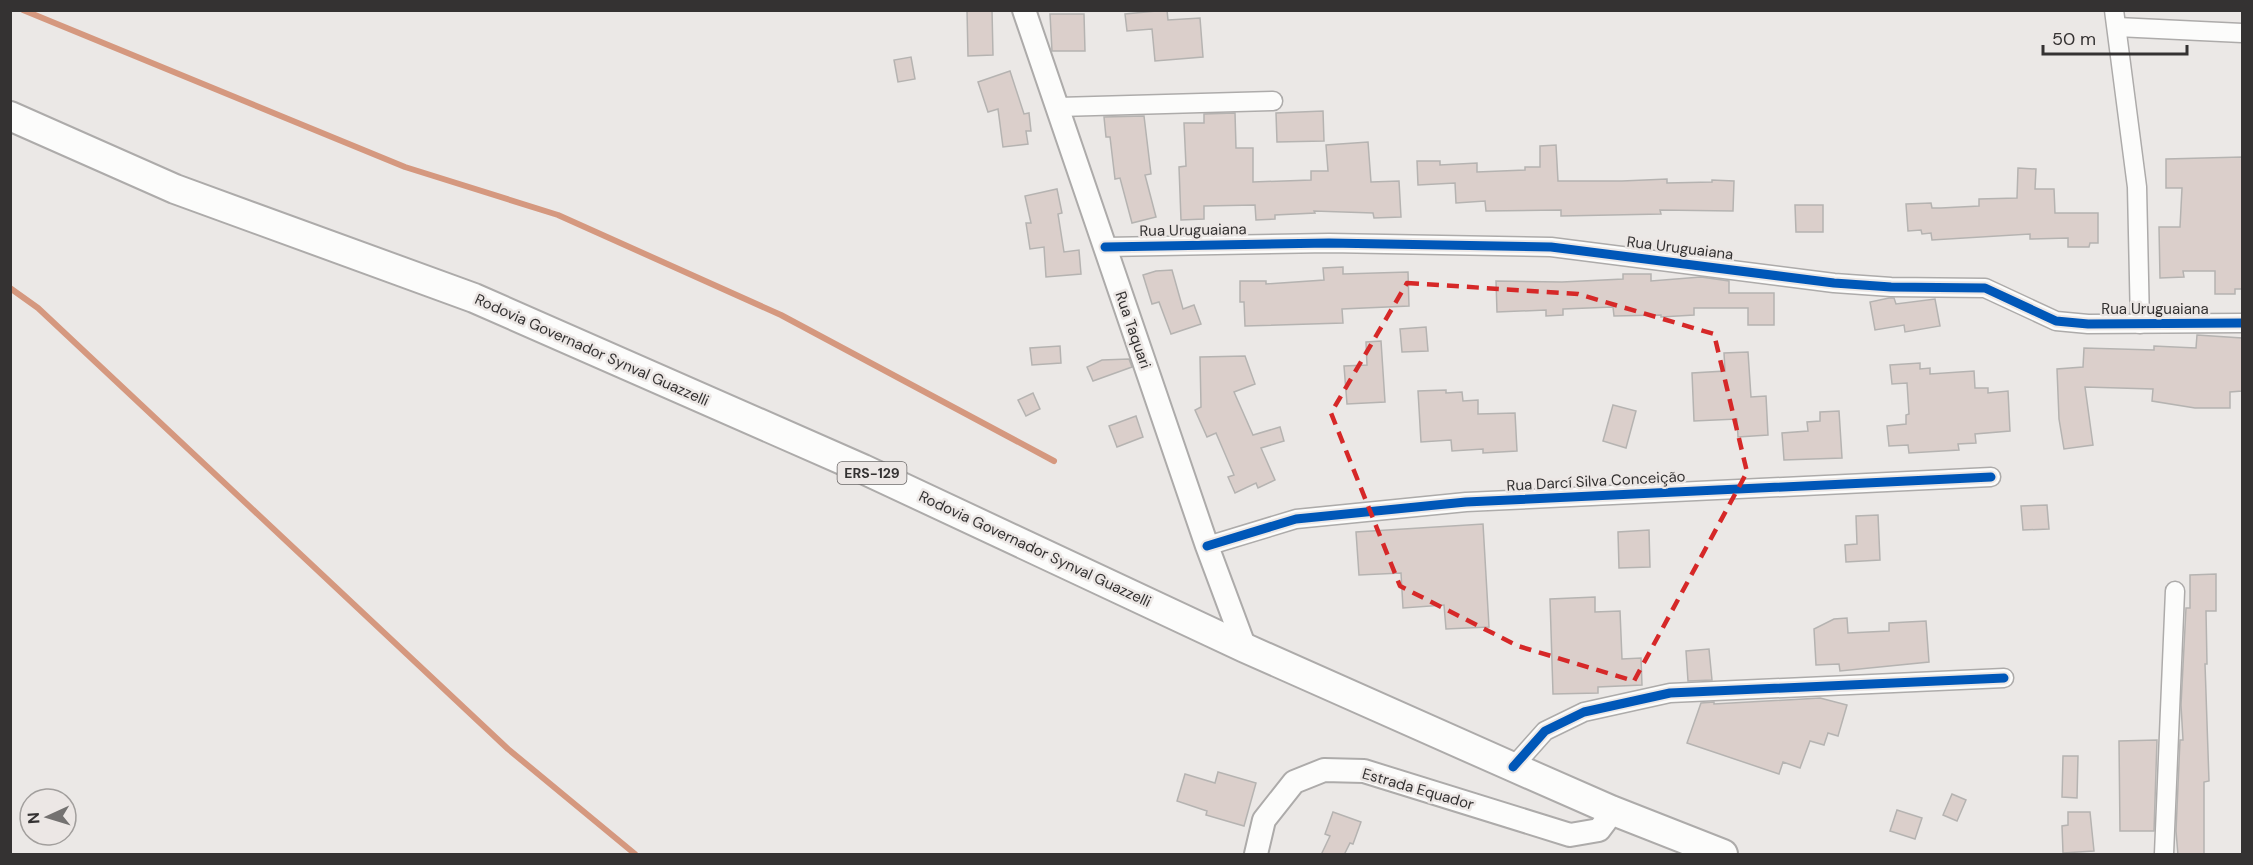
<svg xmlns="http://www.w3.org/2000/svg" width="2253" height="865" font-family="'DM Sans',sans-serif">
<rect width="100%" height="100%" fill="#ebe8e6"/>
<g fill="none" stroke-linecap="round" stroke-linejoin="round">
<!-- stream -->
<g stroke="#d5987f" stroke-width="6">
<path d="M23 10 405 167 558 215 781 315 1054 461"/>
<path d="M10 288 38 308 508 749 635 854"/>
</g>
</g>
<!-- building -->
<g fill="#dbcfcb" stroke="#b5b3b1" stroke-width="1.5">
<path d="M967 10H992L993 55 968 56Z"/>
<path d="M1167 10 1168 20 1200 18 1203 57 1155 61 1152 29 1127 31 1125 14Z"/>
<path d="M1050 14H1084L1085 51H1052Z"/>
<path d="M911 57 915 79 898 82 894 60Z"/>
<path d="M1010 71 1024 114 1029 113 1031 131H1026L1028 144 1003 147 998 109 988 112 978 82Z"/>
<path d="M1323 111 1324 141 1277 142 1276 113Z"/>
<path d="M1235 113 1236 148H1253V182L1311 180V171H1328L1326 145 1368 142 1371 182 1399 181 1401 217 1374 218 1373 213 1314 211 1315 213 1275 215V219L1256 220 1255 205 1204 206V219L1181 220 1179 167 1186 166 1184 123H1204V114Z"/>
<path d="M1144 116 1151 174 1145 175 1156 217 1132 223 1120 178 1115 179 1110 137H1106L1104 117Z"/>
<path d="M1556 145 1558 181H1622L1667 179V183L1712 182V180L1734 181 1733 211 1660 210 1661 214 1561 216V210L1486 211 1485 201 1456 203 1455 183 1418 185 1417 161H1440V165L1477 163V172L1525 170V167H1540V146Z"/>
<path d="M2242 157V289H2235V294H2215V271H2183L2184 277 2160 278 2159 227H2180L2182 188H2166V159Z"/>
<path d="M2018 168 2036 169 2035 189H2054L2055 213H2098V243H2090L2089 247H2068V238L2030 239V234L1932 240 1931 233 1922 234 1921 230 1908 231 1906 204 1931 203 1932 208H1941L1979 206V199L2017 198Z"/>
<path d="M1057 189 1062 213 1058 214 1064 252 1079 250 1081 274 1046 277 1044 247 1030 249 1026 223H1031L1025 196Z"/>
<path d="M1795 205H1823V232H1796Z"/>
<path d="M1343 267V274L1408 272 1409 306 1342 309 1343 323 1245 326 1244 302H1240V281H1266V284L1324 280 1323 268Z"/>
<path d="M1172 270 1183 309 1194 305 1201 324 1171 334 1159 302 1152 304 1143 275 1156 271Z"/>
<path d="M1623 274H1651V281L1701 277 1729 281V293H1774V325H1748V308H1694V315L1661 317V315L1614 316 1613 307 1563 309V315L1546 316V310L1497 312 1496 281 1562 282 1623 279Z"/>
<path d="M1889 298H1894L1896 304 1935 299 1940 326 1905 332 1904 325 1875 330 1870 302Z"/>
<path d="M1426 327 1428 351 1402 352 1400 329Z"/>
<path d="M2197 335 2242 338V391L2230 392V408H2195L2152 401 2153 389 2085 387 2093 445 2064 449 2059 419 2057 369 2083 367 2084 348 2154 350V346L2196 348Z"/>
<path d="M1381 341 1385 402 1347 404 1344 366 1367 365 1366 342Z"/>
<path d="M1060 346 1061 363 1032 365 1030 348Z"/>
<path d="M1748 352 1751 397 1766 396 1768 435 1738 437 1737 419 1694 421 1692 373 1725 371 1724 353Z"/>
<path d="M1245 356 1255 384 1234 392 1253 435 1280 427 1284 441 1261 448 1275 480 1258 488 1256 483 1235 493 1228 477 1234 475 1216 433 1207 437 1195 410 1201 407 1200 357Z"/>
<path d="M1129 359 1132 367 1093 381 1087 367 1102 360Z"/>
<path d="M1920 363V369L1930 368V374L1974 371 1975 388H1988V393L2008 391 2010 431 1975 434 1976 443 1958 444 1959 450 1909 453 1908 445 1889 446 1887 426 1906 424V415L1909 414 1907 383 1892 384 1890 365Z"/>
<path d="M1446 390V393L1462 392 1463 401 1478 400V414L1515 413 1517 451 1483 453V449L1452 451 1451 440 1421 442 1418 391Z"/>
<path d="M1033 393 1040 409 1026 416 1018 400Z"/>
<path d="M1613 405 1636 411 1626 448 1603 441Z"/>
<path d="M1839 411 1842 458 1784 460 1782 433 1808 431 1807 422 1820 421V412Z"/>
<path d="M1136 416 1143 437 1117 447 1109 426Z"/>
<path d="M2047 505 2049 529 2023 530 2021 506Z"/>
<path d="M1878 515 1880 560 1846 562 1845 545 1857 544 1856 516Z"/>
<path d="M1483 524 1489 627 1446 629 1444 605 1403 608 1401 573 1359 575 1356 532Z"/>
<path d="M1649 530 1650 567 1619 568 1618 532Z"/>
<path d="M2216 574V611H2206L2207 664H2205L2209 781 2204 782V855H2178L2176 831 2180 740H2183L2181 705 2186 608H2190V575Z"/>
<path d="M1595 597V612L1620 611 1622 659 1641 658 1642 685 1598 687V693L1553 694 1550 599Z"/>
<path d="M1847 618 1848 633 1889 631V623L1926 621 1929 662 1840 671 1839 664 1816 665 1814 629 1834 619Z"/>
<path d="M1709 649 1712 680 1688 681 1686 651Z"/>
<path d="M1820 698 1847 705 1838 736 1828 733 1824 745 1810 741 1800 768 1783 762 1779 774 1687 743 1701 703 1714 702V704Z"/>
<path d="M2157 740 2154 831H2120L2119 741Z"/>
<path d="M2063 756H2078L2077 798 2062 797Z"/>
<path d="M1218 772 1256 783 1244 826 1206 815 1207 811 1177 801 1185 774 1215 783Z"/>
<path d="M1952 794 1966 800 1957 821 1943 815Z"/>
<path d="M1897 810 1922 818 1915 839 1890 831Z"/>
<path d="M1333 812 1361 822 1353 844 1350 843 1344 855H1321L1330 836 1325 834Z"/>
<path d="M2068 812H2090L2094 851 2063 853 2062 826 2068 825Z"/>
</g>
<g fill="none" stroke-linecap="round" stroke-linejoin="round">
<!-- minor casing -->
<g stroke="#adabaa" stroke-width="21">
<g id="minor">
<path d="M2114 10 2137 187 2140 324"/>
<path d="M2117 27 2242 33"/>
<path d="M1059 107 1273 101"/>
<path d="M1105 247 1329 243 1551 247 1834 283 1891 287 1985 288 2056 321 2088 324 2242 323"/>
<path d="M1207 546 1296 519 1466 502 1991 477"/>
<path d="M1513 767 1545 731 1584 712 1670 693 2004 678"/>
<path d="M2164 854 2175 591"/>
</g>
</g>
<!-- tertiary casing -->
<g stroke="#adabaa" stroke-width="26">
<g id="tertiary">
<path d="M1024 10 1207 546 1245 648"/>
<path d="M1256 854 1264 820 1294 782 1324 770 1364 771 1570 835 1599 830 1605 822 1611 810"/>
</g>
</g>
<!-- primary casing -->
<g stroke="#adabaa" stroke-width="32">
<path id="primary" d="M10 116 175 189 474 298 863 469 1245 648 1513 767 1611 810 1723 854"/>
</g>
<!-- minor -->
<use href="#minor" stroke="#fcfcfb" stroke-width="18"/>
<!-- tertiary -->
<use href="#tertiary" stroke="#fcfcfb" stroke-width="22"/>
<!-- primary -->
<use href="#primary" stroke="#fcfcfb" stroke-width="28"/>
<!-- cycleway casing -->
<g stroke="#ece7e5" stroke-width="13">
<g id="cycleway">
<path d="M1105 247 1329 243 1551 247 1834 283 1891 287 1985 288 2056 321 2088 324 2242 323"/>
<path d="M1207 546 1296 519 1466 502 1991 477"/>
<path d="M1513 767 1545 731 1584 712 1670 693 2004 678"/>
</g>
</g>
<!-- cycleway -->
<use href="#cycleway" stroke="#0057b8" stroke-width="9"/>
</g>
<!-- marked area -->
<path fill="none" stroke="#d62828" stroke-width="4.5" stroke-dasharray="12 8" stroke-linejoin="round" d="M1407 283 1578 294 1714 334 1747 472 1634 681 1518 646 1400 586 1331 413Z"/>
<g text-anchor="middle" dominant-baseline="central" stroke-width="5" stroke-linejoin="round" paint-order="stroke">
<!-- shield labels -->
<rect fill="#ece7e5" stroke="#6b6868" stroke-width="1.5" x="837.5" y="462" width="69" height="22" rx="4.5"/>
<g font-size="14" font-weight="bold" fill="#343232">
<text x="872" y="473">ERS-129</text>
</g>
<!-- street labels -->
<g font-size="15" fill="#343232" stroke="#ece7e5">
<text transform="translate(1193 230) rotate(-1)">Rua Uruguaiana</text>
<text transform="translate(1680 248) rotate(7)">Rua Uruguaiana</text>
<text x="2155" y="309">Rua Uruguaiana</text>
<text transform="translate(1133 330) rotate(71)">Rua Taquari</text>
<text transform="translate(592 350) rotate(24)">Rodovia Governador Synval Guazzelli</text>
<text transform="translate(1596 481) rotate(-3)">Rua Darcí Silva Conceição</text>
<text transform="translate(1035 549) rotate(25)">Rodovia Governador Synval Guazzelli</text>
<text transform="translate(1418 789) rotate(16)">Estrada Equador</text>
</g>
</g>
<!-- border -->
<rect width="2253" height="865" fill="none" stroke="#343232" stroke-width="24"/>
<!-- north arrow -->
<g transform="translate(48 817) rotate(266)"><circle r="28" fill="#ece7e5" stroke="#a29f9d" stroke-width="1.5"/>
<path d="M0-4.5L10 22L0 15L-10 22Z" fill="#747271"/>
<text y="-9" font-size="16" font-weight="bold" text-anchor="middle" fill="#343232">N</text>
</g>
<!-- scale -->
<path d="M2043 45v9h144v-9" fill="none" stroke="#343232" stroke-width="3"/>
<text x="2052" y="45" font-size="18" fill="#343232" stroke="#ece7e5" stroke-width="4.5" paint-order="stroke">50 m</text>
</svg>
